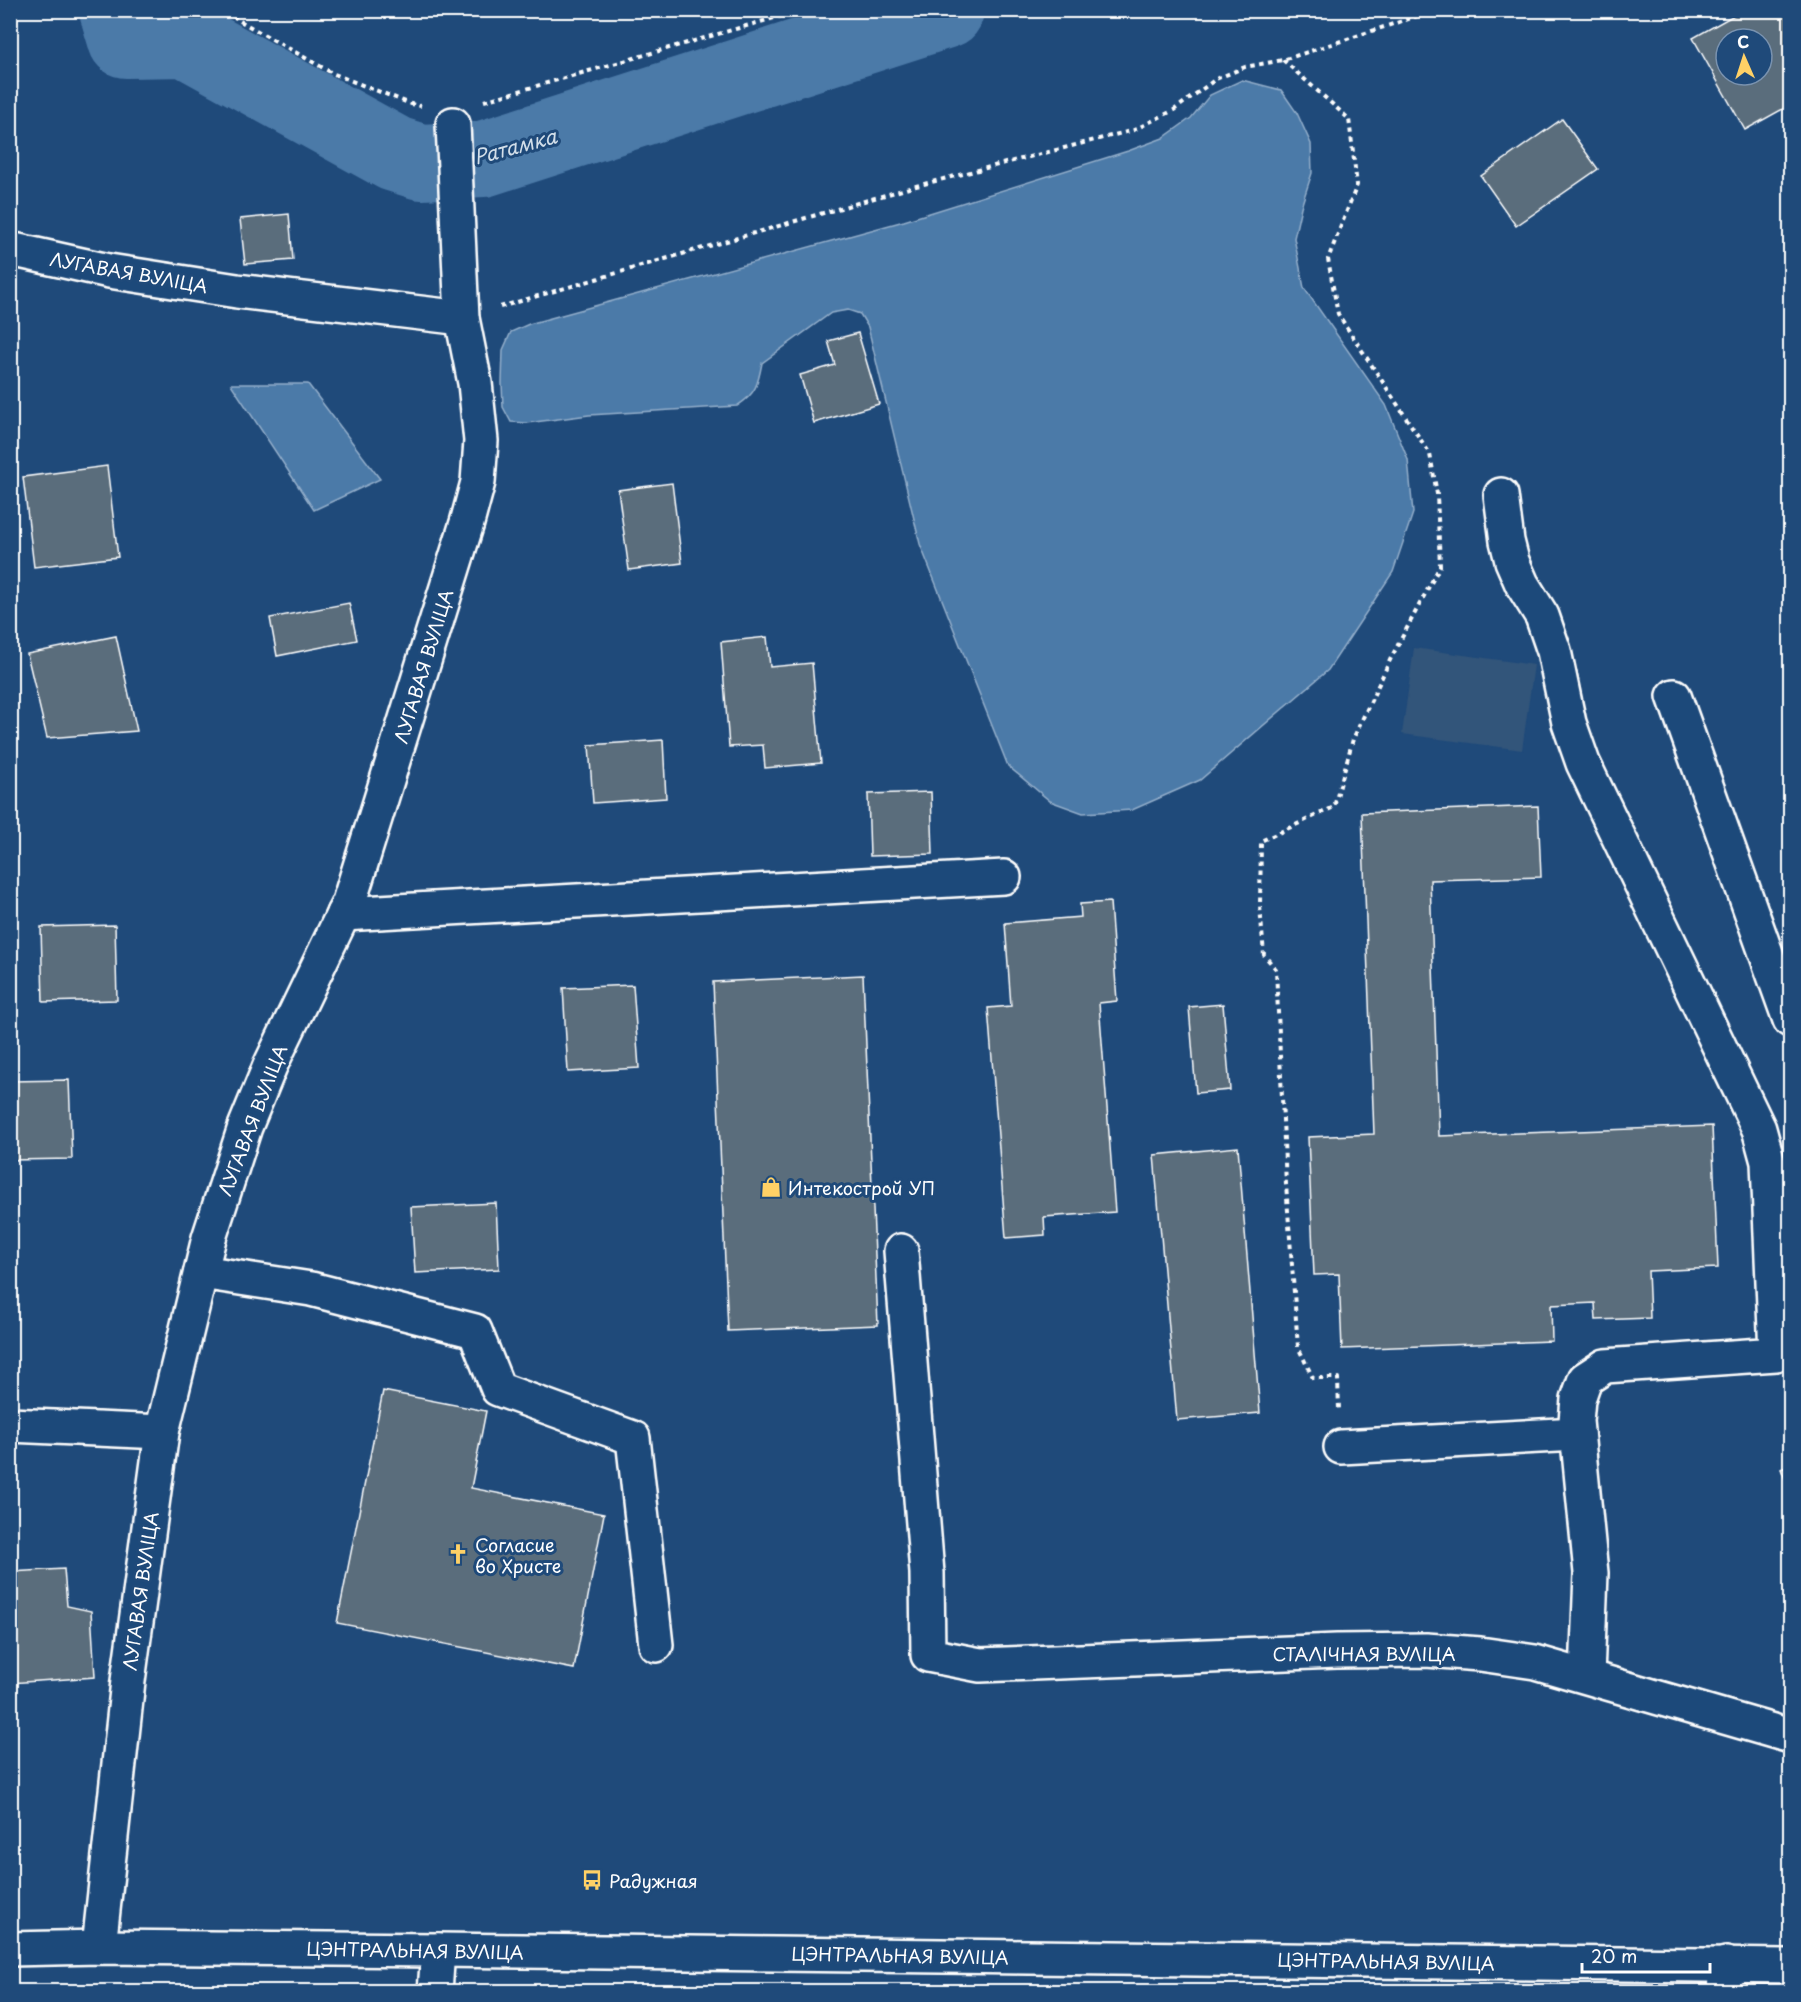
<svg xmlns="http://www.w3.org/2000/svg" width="1801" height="2002" font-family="'Playpen Sans',sans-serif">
<rect width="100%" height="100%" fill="#1f4a7a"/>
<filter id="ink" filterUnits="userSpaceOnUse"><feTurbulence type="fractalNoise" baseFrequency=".0167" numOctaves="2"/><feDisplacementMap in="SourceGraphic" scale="12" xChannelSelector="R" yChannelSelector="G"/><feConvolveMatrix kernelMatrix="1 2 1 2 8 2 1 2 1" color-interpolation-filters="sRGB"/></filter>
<g filter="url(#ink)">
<!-- built -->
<path fill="#31547a" d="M1414 648 1534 665 1522 750 1402 734Z"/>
<!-- water -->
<g fill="#4c7aa8" stroke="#94afcb" stroke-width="1.5">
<path d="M1242 80 1281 90 1297 113 1311 144 1312 173 1301 207 1294 238 1304 288 1386 405 1408 460 1413 513 1393 572 1328 670 1200 780 1132 810 1083 813 1050 801 1008 766 920 544 868 327 860 314 848 310 831 313 762 363C758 384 756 394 737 406L589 415 527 423 511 422 503 407 502 383 503 350 511 332 529 324 904 221 1128 151 1163 138 1191 118 1210 95Z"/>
<path d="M231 384H308L380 479 314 510Z"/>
</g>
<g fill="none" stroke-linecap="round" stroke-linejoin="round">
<!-- river -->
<path stroke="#4c7aa8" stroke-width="76" d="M117 10 126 40 186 39 395 154 421 162 483 159 946 10"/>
</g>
<!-- building -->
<g fill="#5a6d7b" stroke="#fff" stroke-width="1.5" fill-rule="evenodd">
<path d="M1743 10H1790V105L1745 130 1693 38ZM1726 39H1762V75H1726Z"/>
<path d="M1562 119 1598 169 1516 226 1481 176Z"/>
<path d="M289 214 293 260 245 264 240 219Z"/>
<path d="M858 333 879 404 814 423 800 375 835 365 828 341Z"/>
<path d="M107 466 118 557 34 567 23 477Z"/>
<path d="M672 483 682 563 629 570 618 490Z"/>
<path d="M349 603 357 640 277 656 270 618Z"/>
<path d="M116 636 137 731 47 738 27 654Z"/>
<path d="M767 637 770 667 812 663 821 763 765 768 763 745 729 747 721 642Z"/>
<path d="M663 740 666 798 593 803 589 745Z"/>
<path d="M931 792 933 854 870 856 868 794Z"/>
<path d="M1790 800V815L1785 802Z"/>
<path d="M1538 806 1541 877 1430 880 1439 1136 1712 1126 1718 1268 1648 1271 1650 1318 1596 1320 1595 1303 1551 1305 1552 1341 1342 1349 1339 1274 1314 1275 1308 1137 1374 1134 1362 813Z"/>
<path d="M1110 902 1117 1001 1099 1003 1115 1212 1044 1217 1045 1235 1006 1238 988 1008 1011 1006 1005 923 1081 917 1080 904Z"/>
<path d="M115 925 117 1000 43 1002 41 927Z"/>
<path d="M863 975 878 1325 728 1331 713 982Z"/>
<path d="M633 985 639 1068 568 1072 563 988Z"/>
<path d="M1223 1004 1230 1090 1196 1093 1189 1007Z"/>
<path d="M69 1080 72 1159 10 1160V1081Z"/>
<path d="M1238 1147 1260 1413 1177 1420 1154 1155Z"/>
<path d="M496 1203 499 1269 415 1273 411 1207Z"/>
<path d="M383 1391 486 1411 471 1488 604 1514 574 1669 337 1623Z"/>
<path d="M1790 1465V1491L1781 1469Z"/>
<path d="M64 1569 67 1606 91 1611 95 1677 10 1683V1572Z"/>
</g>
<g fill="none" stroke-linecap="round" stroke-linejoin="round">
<!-- minor casing -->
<g stroke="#fff" stroke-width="38">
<g id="minor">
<path d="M10 249 109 271 237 291 462 318"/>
<path d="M1501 495 1507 541 1512 561 1522 584 1542 616 1554 651 1569 723 1583 763 1759 1129 1768 1162 1776 1354 1605 1366 1585 1379 1578 1399 1576 1421 1591 1573 1587 1676"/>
<path d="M1674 696 1790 1020"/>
<path d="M343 914 1004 877"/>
<path d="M901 1251 927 1573 928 1655 980 1665 1337 1651 1426 1650 1480 1654 1535 1662 1790 1736"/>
<path d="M201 1272 311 1289 475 1331 498 1389 633 1438 656 1645"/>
<path d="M10 1425 162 1432"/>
<path d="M1341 1447 1577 1434"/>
<path d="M99 1947 128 1681 162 1432 209 1238 245 1127 270 1066 349 902 467 523 478 482 481 441 475 383 462 318 453 124"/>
<path d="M10 1949 99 1947 438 1950 1790 1966"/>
<path d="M435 1992 438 1950"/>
<path d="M1724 1992 1726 1964"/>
</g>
</g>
<!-- path -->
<g stroke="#fff" stroke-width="4" stroke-dasharray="4.5 4.5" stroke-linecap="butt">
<path d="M226 10 240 21 334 74 411 104 421 106"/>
<path d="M1283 60 1349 119 1357 185 1328 259 1338 314 1430 454 1437 494 1440 566 1391 658 1353 739 1334 807 1261 841 1260 906 1264 955 1276 969 1286 1184 1298 1347 1313 1378H1338L1339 1410"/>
<path d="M484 101 802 10"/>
<path d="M500 307 916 186 1134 130 1174 110 1216 79 1245 67 1283 60 1436 10"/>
</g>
<!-- minor -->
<use href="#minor" stroke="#1f4a7a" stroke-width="33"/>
</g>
</g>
<!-- icons -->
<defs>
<g id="shop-bare" transform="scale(1.62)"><path d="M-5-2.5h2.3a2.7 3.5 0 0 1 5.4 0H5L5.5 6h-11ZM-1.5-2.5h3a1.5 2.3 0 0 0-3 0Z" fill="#ffd166" stroke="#1f4a7a" stroke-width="2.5" paint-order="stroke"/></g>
<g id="church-bare" transform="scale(1.62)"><path d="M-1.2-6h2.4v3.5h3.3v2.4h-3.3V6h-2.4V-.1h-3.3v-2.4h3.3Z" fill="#ffd166" stroke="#1f4a7a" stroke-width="2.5" paint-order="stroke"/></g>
<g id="bus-bare" transform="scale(1.62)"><path d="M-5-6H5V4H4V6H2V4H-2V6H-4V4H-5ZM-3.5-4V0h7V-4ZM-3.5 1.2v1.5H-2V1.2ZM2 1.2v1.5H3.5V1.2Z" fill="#ffd166" stroke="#1f4a7a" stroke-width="2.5" paint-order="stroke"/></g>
</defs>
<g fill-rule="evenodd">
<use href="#shop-bare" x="771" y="1187"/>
<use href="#church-bare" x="458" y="1554"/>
<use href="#bus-bare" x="592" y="1880"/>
</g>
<g text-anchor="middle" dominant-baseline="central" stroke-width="6" stroke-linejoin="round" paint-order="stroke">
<!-- street labels -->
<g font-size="18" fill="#fff" stroke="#1f4a7a">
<text transform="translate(129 272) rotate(10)">ЛУГАВАЯ ВУЛІЦА</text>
<text transform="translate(423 666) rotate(-73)">ЛУГАВАЯ ВУЛІЦА</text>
<text transform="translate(252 1120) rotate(-69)">ЛУГАВАЯ ВУЛІЦА</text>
<text transform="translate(140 1591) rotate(-82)">ЛУГАВАЯ ВУЛІЦА</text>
<text x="1364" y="1653">СТАЛІЧНАЯ ВУЛІЦА</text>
<text transform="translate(415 1950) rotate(1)">ЦЭНТРАЛЬНАЯ ВУЛІЦА</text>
<text transform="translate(900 1955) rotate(1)">ЦЭНТРАЛЬНАЯ ВУЛІЦА</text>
<text transform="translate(1386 1961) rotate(1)">ЦЭНТРАЛЬНАЯ ВУЛІЦА</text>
</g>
<!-- poi labels -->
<g font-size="18" fill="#fff" stroke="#1f4a7a" text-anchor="start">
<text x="788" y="1187">Интекострой УП</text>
<text x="475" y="1544">Согласие<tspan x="475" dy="21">во Христе</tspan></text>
<text x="609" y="1880">Радужная</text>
</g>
<!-- water labels -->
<g font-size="20" font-style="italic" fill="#d2dee9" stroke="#1f4a7a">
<text transform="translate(515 146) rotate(-15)">Ратамка</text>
</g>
</g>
<!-- margin -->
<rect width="1801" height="2002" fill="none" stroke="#1f4a7a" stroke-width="36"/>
<rect x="18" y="18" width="1765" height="1966" fill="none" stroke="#fff" stroke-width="2" filter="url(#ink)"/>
<!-- north arrow -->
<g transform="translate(1744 57) rotate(357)"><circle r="28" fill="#1f4a7a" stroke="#7992af" stroke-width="1.5"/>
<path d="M0-4.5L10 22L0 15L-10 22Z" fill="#ffd166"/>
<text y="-9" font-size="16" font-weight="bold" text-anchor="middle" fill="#ffffff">С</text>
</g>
<!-- scale -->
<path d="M1582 1963v9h128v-9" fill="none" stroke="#ffffff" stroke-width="3"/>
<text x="1591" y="1963" font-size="18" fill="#ffffff" stroke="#1f4a7a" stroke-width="4.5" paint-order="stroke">20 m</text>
</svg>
